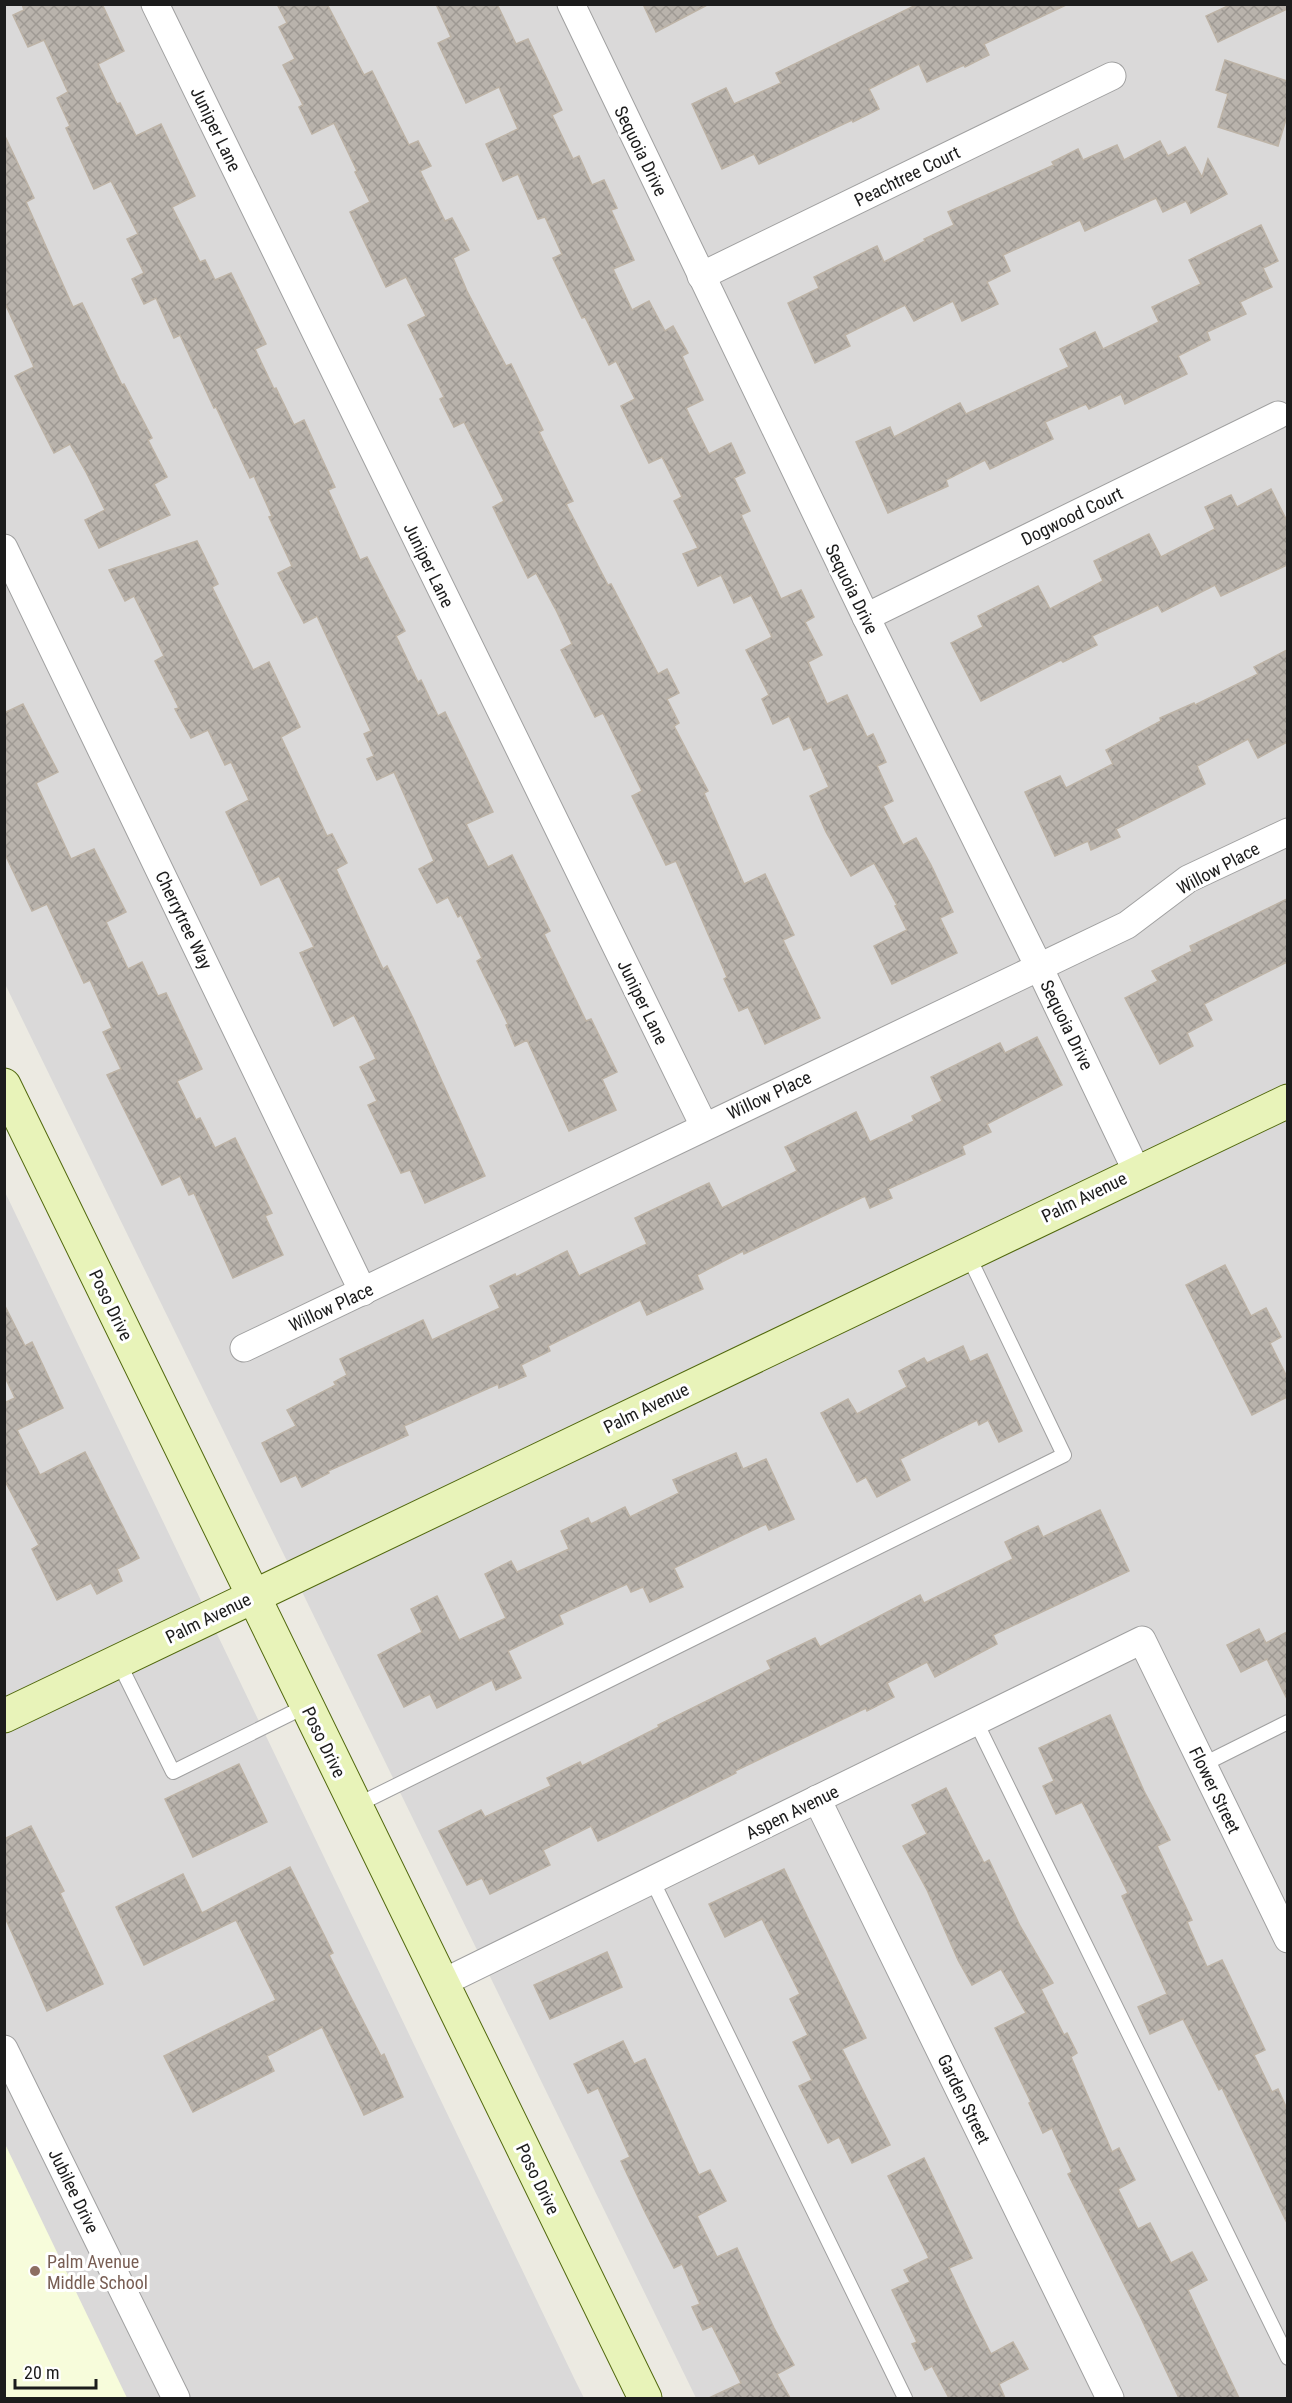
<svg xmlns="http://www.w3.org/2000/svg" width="1292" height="2403" font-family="'Roboto Condensed',sans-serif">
<defs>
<pattern id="building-cross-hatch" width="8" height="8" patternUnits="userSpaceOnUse" patternTransform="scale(1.5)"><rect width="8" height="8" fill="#b9b3ac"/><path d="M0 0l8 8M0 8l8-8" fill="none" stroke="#9e9993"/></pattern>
</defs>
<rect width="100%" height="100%" fill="#eceae2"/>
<!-- residential -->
<g fill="#dad9d9">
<path d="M5 5H1287V2398H696L5 984Z"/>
<path d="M4 1190 574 2378 584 2398H5Z"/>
</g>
<!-- education -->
<path fill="#f7fcdb" d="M5 2144 127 2398H5Z"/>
<!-- building -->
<g fill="url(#building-cross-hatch)" stroke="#bdb3a6" stroke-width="1.5">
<path d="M22 4H102L124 51 98 64 117 104 120 103 136 136 161 124 195 196 172 207 200 262 205 260 215 280 231 273 266 344 255 349 274 389 276 388 294 425 304 420 335 487 328 490 360 560 367 557 405 631 396 636 418 682 421 680 438 716 445 712 493 812 466 824 488 867 512 855 550 931 544 934 586 1021 591 1019 617 1072 602 1079 616 1110 569 1131 527 1040 515 1046 506 1025 508 1024 477 961 482 958 461 915 458 917 448 897 437 903 419 869 434 861 394 772 377 780 367 759 374 756 364 734 371 731 317 616 304 623 278 573 292 566 269 517 272 516 254 476 250 478 216 407 214 408 180 335 174 338 156 298 144 304 132 279 144 273 127 239 138 234 111 181 94 189 66 128 70 126 57 98 68 92 44 40 28 47 13 15 24 10Z"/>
<path d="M277 4H327L364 75 372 71 409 145 418 141 431 166 420 171 445 221 452 218 469 250 453 258 467 291 506 366 511 364 543 430 539 432 573 501 566 504 608 585 611 584 658 674 667 669 679 693 667 699 679 723 674 726 708 791 704 793 744 884 765 874 794 935 783 940 820 1018 765 1044 748 1007 739 1011 724 979 727 977 676 861 666 865 632 796 642 791 603 713 595 717 561 650 572 644 557 612 536 573 528 578 493 507 504 501 464 422 454 427 440 399 444 397 408 325 426 316 406 277 386 287 350 212 370 202 355 172 357 171 334 123 312 134 299 107 303 105 283 65 295 59 279 27 287 23Z"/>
<path d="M436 4H497L516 44 528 39 562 110 552 115 573 159 579 156 592 185 604 180 617 208 611 210 634 260 613 269 632 310 649 301 665 331 673 326 688 353 682 356 703 400 686 408 709 454 731 443 745 473 734 478 750 511 741 515 781 599 801 590 814 617 805 622 822 655 808 662 827 704 847 695 867 737 873 734 886 762 877 766 893 801 883 806 903 845 916 838 931 865 953 912 940 918 957 953 892 984 874 946 907 930 895 906 897 905 874 863 851 876 826 832 810 796 829 787 811 747 804 750 789 716 773 724 762 699 769 695 746 650 772 637 751 595 734 603 721 575 698 586 683 554 698 548 674 501 682 497 662 457 649 463 621 406 635 399 616 361 609 365 585 317 582 318 553 258 562 254 545 217 538 219 518 174 503 181 486 144 518 129 499 87 466 103 438 43 451 37Z"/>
<path d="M643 4H709L656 32Z"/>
<path d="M918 4H1068L984 44 989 55 965 67 964 65 927 82 919 64 869 89 879 109 853 122 852 120 759 164 754 154 722 169 692 104 726 88 734 104 781 83 776 73Z"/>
<path d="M1232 4H1287V9L1218 42 1206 16Z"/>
<path d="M1225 60 1287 81V116L1278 146 1218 127 1228 94 1216 90Z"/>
<path d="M4 134 34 198 26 202 73 307 82 303 122 385 124 384 152 438 148 440 167 477 154 484 170 515 99 548 85 520 105 510 86 472 70 444 54 453 15 376 34 367 4 301Z"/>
<path d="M1160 141 1168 156 1185 147 1202 177 1208 159 1227 194 1191 213V211L1186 201 1163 212 1156 198 1085 231 1080 220 1003 255 1010 271 987 282 998 304 962 321 953 301 914 321 905 305 845 335 850 346 815 363 788 303 819 288 814 277 877 246 884 262 925 241 924 239 954 225 948 212 1054 165 1052 162 1078 149 1083 160 1117 145 1124 160Z"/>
<path d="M1261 225 1278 261 1263 268 1272 287 1240 302 1246 314 1207 332 1210 340 1178 356 1187 374 1125 404 1121 394 1089 409 1086 404 1045 422 1053 439 990 469 985 460 946 480 948 486 888 513 856 442 890 427 894 437 960 403 966 414 1069 367 1060 349 1095 332 1103 349 1159 322 1152 307 1201 284 1189 260Z"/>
<path d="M1271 489 1287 521V565L1221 596 1215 585 1162 612 1158 605 1092 636 1097 645 1063 662 1061 660 981 701 951 643 983 627 978 616 1038 586 1050 609 1103 581 1094 561 1149 534 1161 557 1215 529 1205 507 1231 495 1237 507Z"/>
<path d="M197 541 218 584 212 587 253 670 269 662 300 727 281 737 327 836 332 834 347 863 336 869 383 969 387 966 413 1018 485 1176 425 1203 410 1170 401 1173 368 1105 377 1101 360 1067 376 1059 354 1015 334 1026 300 953 314 947 279 876 261 885 226 812 249 800 231 762 225 765 208 730 191 738 175 709 179 708 155 661 164 656 134 596 125 601 109 570Z"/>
<path d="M1287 650V742L1258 758 1248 739 1197 766 1205 784 1116 829 1120 837 1091 850 1088 841 1055 856 1025 792 1060 776 1066 788 1113 764 1106 750 1161 721 1160 718 1194 703 1195 705 1258 674 1254 667Z"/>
<path d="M23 704 58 772 36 783 71 859 94 849 126 912 106 922 128 969 142 962 158 996 166 993 202 1069 177 1081 196 1120 200 1118 215 1148 235 1138 272 1213 265 1216 283 1255 233 1278 194 1193 189 1195 180 1176 162 1185 107 1075 121 1069 103 1032 112 1028 90 980 84 983 47 904 32 911 4 852V713Z"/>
<path d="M1287 899V962L1204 1004 1212 1020 1187 1033 1193 1046 1160 1064 1125 998 1158 981 1152 971 1192 951 1190 946Z"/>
<path d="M1037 1037 1062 1085 987 1124 991 1132 962 1146 965 1154 888 1189 892 1198 870 1208 865 1196 744 1254 743 1251 697 1275 703 1289 647 1315 640 1300 548 1346 550 1351 521 1365 526 1376 499 1388 498 1384 404 1426 408 1435 328 1471 329 1473 302 1487 296 1475 281 1482 262 1443 296 1426 287 1410 336 1385 334 1382 347 1375 340 1359 423 1320 432 1340 500 1308 490 1286 515 1274 516 1277 567 1251 579 1276 647 1244 635 1218 709 1183 722 1208 797 1171 785 1147 856 1112 870 1142 914 1121 912 1116 942 1101 931 1077 1000 1043 1005 1053Z"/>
<path d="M1225 1265 1251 1316 1266 1308 1281 1337 1270 1343 1287 1377V1397L1252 1415 1186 1285Z"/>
<path d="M4 1304 25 1346 32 1342 63 1408 17 1430 40 1475 85 1452 139 1558 117 1569 122 1581 97 1594 91 1583 57 1600 32 1549 39 1545 4 1479V1403L15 1398 4 1375Z"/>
<path d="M963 1346 970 1362 987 1354 1022 1431 999 1442 988 1420 979 1425 977 1420 900 1459 910 1480 877 1497 866 1477 857 1482 821 1413 848 1399 857 1414 907 1387 899 1371 924 1358 927 1363Z"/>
<path d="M736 1453 743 1469 766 1459 794 1519 769 1530 766 1524 674 1568 683 1587 650 1602 643 1587 631 1592 627 1584 559 1615 563 1624 508 1651 521 1678 496 1690 492 1680 437 1708 430 1694 404 1707 378 1655 422 1632 411 1609 437 1596 459 1640 506 1618 485 1574 511 1561 517 1572 569 1549 561 1531 588 1518 591 1524 625 1507 630 1517 679 1493 673 1480Z"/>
<path d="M1100 1510 1129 1571 993 1635 997 1644 935 1677 927 1662 887 1683 894 1697 867 1711 866 1708 735 1771 736 1773 617 1832 598 1841 591 1826 543 1850 550 1865 490 1894 482 1878 467 1885 439 1831 481 1810 485 1817 551 1786 547 1778 580 1762 582 1766 659 1727 658 1725 771 1669 767 1661 815 1638 820 1647 920 1595 924 1603 1013 1559 1005 1542 1038 1526 1043 1537Z"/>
<path d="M1259 1629 1266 1643 1287 1632V1699L1267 1659 1241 1672 1227 1645Z"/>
<path d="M1110 1715 1144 1791 1170 1840 1157 1846 1192 1920 1187 1922 1207 1967 1222 1960 1265 2050 1254 2055 1272 2092 1278 2089 1287 2109V2223L1222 2088 1219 2090 1183 2019 1150 2034 1138 2007 1167 1994 1122 1896 1128 1893 1082 1802 1056 1814 1043 1786 1054 1781 1039 1748Z"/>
<path d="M239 1764 267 1822 193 1857 165 1799Z"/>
<path d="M946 1788 984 1863 989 1860 1020 1926 1053 1983 1041 1989 1064 2035 1067 2033 1077 2053 1071 2057 1112 2152 1119 2148 1135 2180 1118 2189 1138 2229 1150 2223 1171 2263 1192 2252 1207 2280 1188 2290 1239 2398H1179L1140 2316 1068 2174 1072 2172 1052 2128 1043 2133 1029 2103 1031 2102 995 2028 1026 2013 1001 1969 972 1985 958 1960 927 1890 903 1846 927 1834 912 1805Z"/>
<path d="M31 1826 64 1891 60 1893 103 1984 47 2011 4 1915V1839Z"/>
<path d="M290 1867 333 1953 329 1955 381 2056 384 2054 403 2097 364 2115 322 2027 267 2056 274 2071 193 2112 164 2056 276 2000 236 1920 144 1965 116 1907 183 1874 202 1913Z"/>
<path d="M784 1869 866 2038 842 2049 890 2145 852 2163 839 2137 828 2143 799 2086 812 2080 793 2042 808 2035 790 1999 800 1994 762 1919 725 1937 709 1904Z"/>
<path d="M607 1952 622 1987 550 2019 534 1985Z"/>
<path d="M623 2041 634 2064 645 2059 699 2175 710 2170 726 2201 697 2216 717 2257 737 2248 774 2328 794 2365 777 2374 790 2398H709L741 2383 712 2326 703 2330 692 2307 700 2304 682 2264 674 2268 645 2212 621 2161 630 2157 598 2088 588 2093 574 2064Z"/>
<path d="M924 2158 972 2258 949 2268 970 2312 991 2354 1013 2342 1028 2369 999 2384 1005 2398H949L932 2366 925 2370 912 2344 917 2342 892 2290 910 2282 904 2270 929 2258 888 2176Z"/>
</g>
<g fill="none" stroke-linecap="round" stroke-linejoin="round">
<!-- service casing -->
<g stroke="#a0a0a0" stroke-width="16">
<g id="service">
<path d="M118 1661 173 1772 306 1706"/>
<path d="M976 1722 1288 2358"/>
<path d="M1202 1765 1288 1722"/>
<path d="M355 1806 1064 1455 967 1253"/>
<path d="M652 1880 905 2398"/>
</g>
</g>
<!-- minor casing -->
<g stroke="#a0a0a0" stroke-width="29">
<g id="minor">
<path d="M155 4 704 1126"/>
<path d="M571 4 866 617 1039 967 1137 1172"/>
<path d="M701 276 1112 76"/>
<path d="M4 548 363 1292"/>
<path d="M866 617 1278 415"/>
<path d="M244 1348 1127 925 1188 879 1288 832"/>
<path d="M817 1799 1110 2398"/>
<path d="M442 1983 1142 1640 1288 1939"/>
<path d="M4 2049 176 2398"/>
</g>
</g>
<!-- secondary casing -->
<g stroke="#51680d" stroke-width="35">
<g id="secondary">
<path d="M4 1085 645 2398"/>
<path d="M4 1716 1288 1101"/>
</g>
</g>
<!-- service -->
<use href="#service" stroke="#fff" stroke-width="14"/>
<!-- minor -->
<use href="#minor" stroke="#fff" stroke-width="27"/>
<!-- secondary -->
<use href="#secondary" stroke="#e8f3b9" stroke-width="33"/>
</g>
<!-- markers -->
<circle fill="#8d6e63" stroke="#fff" stroke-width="2" cx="35" cy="2271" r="6"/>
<g text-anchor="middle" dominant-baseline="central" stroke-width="6" stroke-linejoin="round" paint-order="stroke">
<!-- street labels -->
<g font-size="18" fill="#1c1c1c" stroke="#fff">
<text transform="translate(216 129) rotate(64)">Juniper Lane</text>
<text transform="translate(641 151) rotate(64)">Sequoia Drive</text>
<text transform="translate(907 176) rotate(-26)">Peachtree Court</text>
<text transform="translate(1072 516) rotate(-26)">Dogwood Court</text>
<text transform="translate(429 565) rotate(64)">Juniper Lane</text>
<text transform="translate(852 589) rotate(64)">Sequoia Drive</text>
<text transform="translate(1218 868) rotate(-28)">Willow Place</text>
<text transform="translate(184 920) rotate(64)">Cherrytree Way</text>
<text transform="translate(643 1002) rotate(64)">Juniper Lane</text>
<text transform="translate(1067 1025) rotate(64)">Sequoia Drive</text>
<text transform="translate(769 1095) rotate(-25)">Willow Place</text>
<text transform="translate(1084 1197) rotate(-26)">Palm Avenue</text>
<text transform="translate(111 1305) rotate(64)">Poso Drive</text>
<text transform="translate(331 1307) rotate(-25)">Willow Place</text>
<text transform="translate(646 1408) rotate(-26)">Palm Avenue</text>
<text transform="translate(208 1618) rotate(-26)">Palm Avenue</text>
<text transform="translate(324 1742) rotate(64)">Poso Drive</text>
<text transform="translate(1215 1790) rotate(64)">Flower Street</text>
<text transform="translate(792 1812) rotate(-26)">Aspen Avenue</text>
<text transform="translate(964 2099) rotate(64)">Garden Street</text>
<text transform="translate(538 2179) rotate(64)">Poso Drive</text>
<text transform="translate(74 2191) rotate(64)">Jubilee Drive</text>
</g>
<!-- education labels -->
<g font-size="18" fill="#785e54" stroke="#fff" text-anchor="start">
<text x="47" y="2261">Palm Avenue<tspan x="47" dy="21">Middle School</tspan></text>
</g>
</g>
<!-- border -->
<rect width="1292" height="2403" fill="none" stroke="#1c1c1c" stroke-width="12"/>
<!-- scale -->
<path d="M15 2379v9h81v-9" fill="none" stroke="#1c1c1c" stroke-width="3"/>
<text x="24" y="2379" font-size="18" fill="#1c1c1c" stroke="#ffffff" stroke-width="4.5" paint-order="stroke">20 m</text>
</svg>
